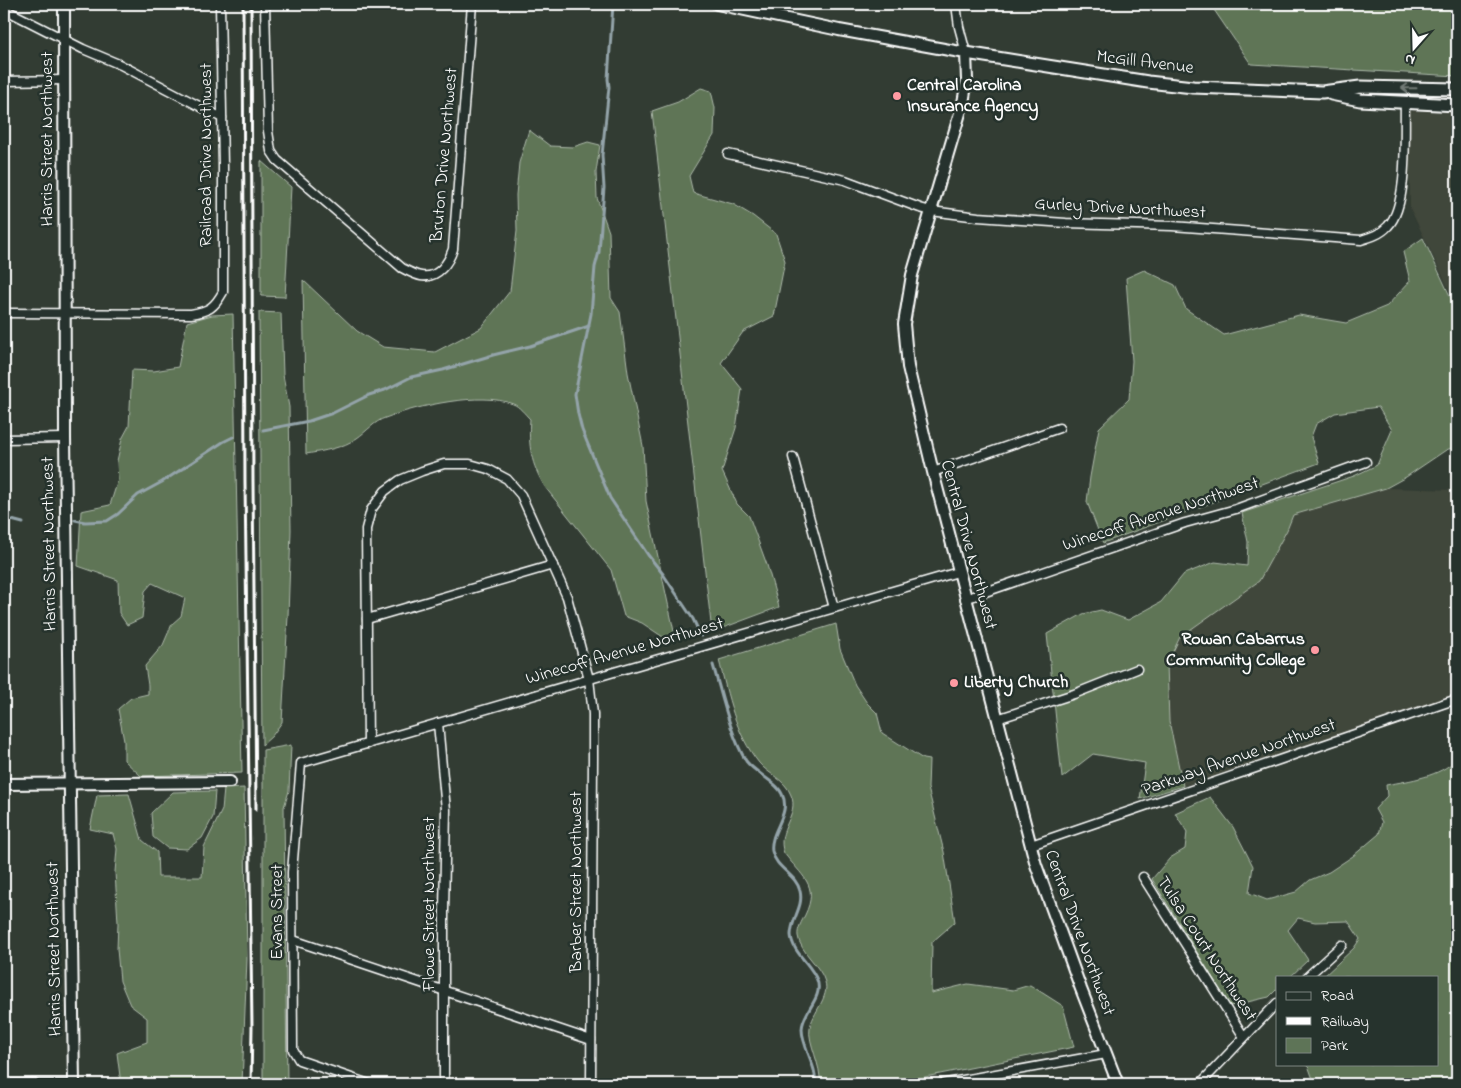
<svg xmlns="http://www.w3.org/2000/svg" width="1461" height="1088" font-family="'Indie Flower',sans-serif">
<rect width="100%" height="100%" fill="#323c33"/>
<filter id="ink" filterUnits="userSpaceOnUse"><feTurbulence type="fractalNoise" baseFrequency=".02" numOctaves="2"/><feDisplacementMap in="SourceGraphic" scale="10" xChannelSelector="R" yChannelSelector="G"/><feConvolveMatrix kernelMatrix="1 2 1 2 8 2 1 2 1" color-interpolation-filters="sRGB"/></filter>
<g filter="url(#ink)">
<!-- built -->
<g fill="#41463a">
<path d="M1409 111 1457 112V306L1410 208Z"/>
<path d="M1386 488 1457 490V696L1183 786 1169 721 1167 663 1180 637 1273 555 1287 530 1293 515Z"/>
<path d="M1457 1008V1084H1453L1452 1018Z"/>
</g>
<!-- green -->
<g fill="#5e7457" stroke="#aebaab">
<path d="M1210 4H1457V76L1251 64Z"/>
<path d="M701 88 711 91 715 108 714 135 689 176 693 193 733 204 753 216 776 234 785 261 774 316 743 332 721 363 742 389 736 428 722 471 737 504 749 516 767 565 779 607 712 632 652 111 678 102Z"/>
<path d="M529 130 550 146 573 147 588 142 600 145 596 172 597 198 609 232 611 298 620 312 628 373 643 446 646 501 675 636 663 637 642 623 624 616 611 570 545 487C531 464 528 446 530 419 525 414 519 406 513 404 481 391 417 406 385 418 375 421 366 432 357 438 343 448 324 451 306 454L303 280 357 331 383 347 435 352 481 328 510 291 517 231 516 195 519 163Z"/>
<path d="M261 161 291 187 285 297 261 296Z"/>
<path d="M1423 238 1457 311V446L1446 450 1406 477 1386 488 1293 515 1287 530 1259 581 1180 637 1167 664 1169 721 1183 786 1140 799 1145 763 1093 754 1062 778 1047 634 1083 614 1101 610 1128 620 1161 602 1184 574 1215 562 1247 566 1248 542 1242 513 1354 476 1377 465 1392 430 1378 407 1335 413 1316 424 1311 437 1319 463 1103 543 1087 502 1090 477 1099 428 1129 399 1132 361 1126 278 1144 270 1175 285 1186 309 1224 335 1299 315 1346 323 1387 306 1410 281 1403 252Z"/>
<path d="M259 312 281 313 283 375 289 407 291 530 288 616 282 722 272 736 262 745Z"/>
<path d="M233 314 242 773 141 776 124 760V741L118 709 131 698 148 694V685L145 666 163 645 172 624 181 616 185 598 152 583 145 591 142 618 127 625 119 613 118 580 78 566 81 511 110 505 118 480 117 461 122 439 129 426 132 370 154 371 178 367 187 322 212 315Z"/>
<path d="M836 624 840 649 855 685 867 703 877 713 882 733 923 759 929 760 928 788 944 852 955 922 932 942 931 993 968 984 1013 990 1030 985 1063 1006 1074 1047 925 1077 911 1082V1084H820C822 1066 807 1042 810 1028 812 1013 830 997 825 982 821 966 800 952 798 936 797 929 802 921 805 915 820 884 801 876 784 853 775 830 800 815 791 795 785 779 769 775 759 763 735 733 728 696 719 660Z"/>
<path d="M291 745 289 791 284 807 287 1084H263V750Z"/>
<path d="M1457 759V1008L1452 1018 1453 1084H1311L1314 1082 1309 1068 1305 1064H1437V977H1323L1354 948 1360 939 1348 921 1315 922 1298 918 1288 930 1308 960 1290 977H1277V989L1269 997 1230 1006 1152 879 1170 858 1185 849 1187 832 1175 813 1210 797 1233 827 1253 866 1249 893 1267 900 1296 892 1310 880 1329 872 1353 856 1379 834 1382 822 1375 809 1387 796 1386 785C1411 780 1439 777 1457 759Z"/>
<path d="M244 788 247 959 242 1084H121L117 1053 147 1042V1018L130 1005 120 981 117 949 118 923 115 872 117 849 113 834 90 829 97 795 129 794 142 840 157 852 158 877H202L204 847 222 810 224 789Z"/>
<path d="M215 791 213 817 202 838 187 849 167 848 153 837 151 813 173 792Z"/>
</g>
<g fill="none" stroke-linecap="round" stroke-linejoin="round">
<!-- stream -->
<g stroke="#94a4aa" stroke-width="3">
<path d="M613 4 608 79 609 87 602 155 604 188 599 252 595 267 591 314 575 394 578 414 582 430 610 498 648 555 663 574 693 619 701 636"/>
<path d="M263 430 309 421 333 413 369 395 385 390 411 377 443 370 493 355 530 346 589 326"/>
<path d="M4 518 23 523"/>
<path d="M75 520 85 522 107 521 118 514 138 495 162 482 223 442 233 437"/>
<path d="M713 665C721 692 731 737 746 761 755 773 777 782 782 794 792 814 769 831 772 851 775 868 797 875 800 891 804 907 791 919 791 935 792 952 811 964 817 980 824 998 802 1012 802 1029 802 1047 818 1068 815 1084"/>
</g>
<!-- minor casing -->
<g stroke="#fff" stroke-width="11">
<g id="minor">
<path d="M265 4 268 131 271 151 277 160 402 268C408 271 415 275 421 276 438 279 449 262 453 249L472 4"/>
<path d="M956 4 959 27 966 53"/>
<path d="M4 9 83 49 121 65 222 118"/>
<path d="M4 81 65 80"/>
<path d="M728 154 845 180 920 208 931 211 978 217 1066 223 1172 226 1361 240C1371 237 1381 234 1388 226 1409 205 1404 132 1405 102"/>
<path d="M4 313 191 314C209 311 214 308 223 292V167L220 4"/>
<path d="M4 439 65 438"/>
<path d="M793 457 834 608"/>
<path d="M933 472 1059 428"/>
<path d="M965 599 1185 523 1236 509 1366 462"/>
<path d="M367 619 553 565"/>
<path d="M997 719 1074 694 1137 669"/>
<path d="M438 723 446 810 444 910V1084"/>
<path d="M368 744 366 529 371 510 385 491 400 480 422 471 444 464H470L488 469 507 479 521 495 567 597 589 679 593 714V759L591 1084"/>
<path d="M1031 845 1457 699"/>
<path d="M1143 877 1244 1037"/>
<path d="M293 940 591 1040"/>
<path d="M1307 977 1342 945"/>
<path d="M4 1084H74"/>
<path d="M369 1084 299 1060 293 1050 292 872 301 763 958 572"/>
<path d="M941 1084 1106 1054"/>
<path d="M1200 1084 1277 1003"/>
</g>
</g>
<!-- tertiary casing -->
<g stroke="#fff" stroke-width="14">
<g id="tertiary">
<path d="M64 4 65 438 74 1084"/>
<path d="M717 4 839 30 966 53 967 80 963 103 912 275 904 324 908 367 933 472 1036 865 1081 989 1118 1084"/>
<path d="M4 784 230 782"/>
</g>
</g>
<!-- secondary casing -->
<g stroke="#fff" stroke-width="15">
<g id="secondary">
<path d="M966 53 1148 82 1193 87 1322 92 1360 87 1457 89"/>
<path d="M1331 94 1360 100 1457 105"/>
</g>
</g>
<!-- minor -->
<use href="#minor" stroke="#26332d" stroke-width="8"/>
<!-- tertiary -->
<use href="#tertiary" stroke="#26332d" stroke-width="10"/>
<!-- secondary -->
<use href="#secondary" stroke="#26332d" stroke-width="11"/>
<!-- rail -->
<g stroke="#fff" stroke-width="3">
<path d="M243 4 245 482 252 1027 251 1084"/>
<path d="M251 4 253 482 256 809"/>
</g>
</g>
<!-- one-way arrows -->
<defs><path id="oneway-shaft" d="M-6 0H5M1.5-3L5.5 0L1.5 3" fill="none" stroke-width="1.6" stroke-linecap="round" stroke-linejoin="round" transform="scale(1.25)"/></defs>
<use stroke="#727a76" href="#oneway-shaft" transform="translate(1409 88) rotate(-179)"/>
</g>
<!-- markers -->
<g fill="#ff9aa2" stroke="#26332d" stroke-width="2">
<circle cx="897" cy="96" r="5"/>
<circle cx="1315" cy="650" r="5"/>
<circle cx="954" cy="683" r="5"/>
</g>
<g text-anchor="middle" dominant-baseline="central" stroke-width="5" stroke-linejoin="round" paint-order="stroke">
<!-- street labels -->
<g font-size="18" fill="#fff" stroke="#26332d">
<text transform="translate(1145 63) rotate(7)">McGill Avenue</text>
<text transform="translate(48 139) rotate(-90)">Harris Street Northwest</text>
<text transform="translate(207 155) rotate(-90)">Railroad Drive Northwest</text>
<text transform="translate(445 155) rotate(-85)">Bruton Drive Northwest</text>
<text transform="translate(1120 209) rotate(3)">Gurley Drive Northwest</text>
<text transform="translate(1161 515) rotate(-18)">Winecoff Avenue Northwest</text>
<text transform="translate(50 544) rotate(-91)">Harris Street Northwest</text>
<text transform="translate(968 545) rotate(75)">Central Drive Northwest</text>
<text transform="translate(625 652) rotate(-16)">Winecoff Avenue Northwest</text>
<text transform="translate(1239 758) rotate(-19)">Parkway Avenue Northwest</text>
<text transform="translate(577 882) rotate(-90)">Barber Street Northwest</text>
<text transform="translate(430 904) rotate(-90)">Flowe Street Northwest</text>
<text transform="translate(278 912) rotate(-90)">Evans Street</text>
<text transform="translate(1079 933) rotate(70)">Central Drive Northwest</text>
<text transform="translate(55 949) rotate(-91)">Harris Street Northwest</text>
<text transform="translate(1206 949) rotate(57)">Tulsa Court Northwest</text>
</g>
<!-- poi labels -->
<g font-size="18" font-weight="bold" fill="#fff" stroke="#26332d" text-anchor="start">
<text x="907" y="86">Central Carolina<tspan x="907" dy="21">Insurance Agency</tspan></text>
<text x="1305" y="640" text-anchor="end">Rowan Cabarrus<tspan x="1305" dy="21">Community College</tspan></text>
<text x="964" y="683">Liberty Church</text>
</g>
</g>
<!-- margin -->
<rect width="1461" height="1088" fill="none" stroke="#26332d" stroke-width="20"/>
<rect x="10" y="10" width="1441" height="1068" fill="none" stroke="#fff" stroke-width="2" filter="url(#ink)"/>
<!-- legend -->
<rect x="1276" y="976" width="162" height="90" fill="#26332d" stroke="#7d8581"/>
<rect x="1286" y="992" width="25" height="8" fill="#26332d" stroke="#7d8581"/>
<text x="1321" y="1000" font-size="15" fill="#ffffff">Road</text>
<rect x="1286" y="1017" width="25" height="8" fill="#ffffff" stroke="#7d8581"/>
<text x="1321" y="1026" font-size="15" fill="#ffffff">Railway</text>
<rect x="1286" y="1038" width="25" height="15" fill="#5e7457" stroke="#7d8581"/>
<text x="1321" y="1050" font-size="15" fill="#ffffff">Park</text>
<!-- north arrow -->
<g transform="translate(1414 48) rotate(200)" stroke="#26332d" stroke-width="4" paint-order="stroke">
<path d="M0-4L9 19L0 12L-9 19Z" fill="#ffffff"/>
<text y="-8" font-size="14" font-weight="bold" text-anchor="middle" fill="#ffffff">N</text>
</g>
</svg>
